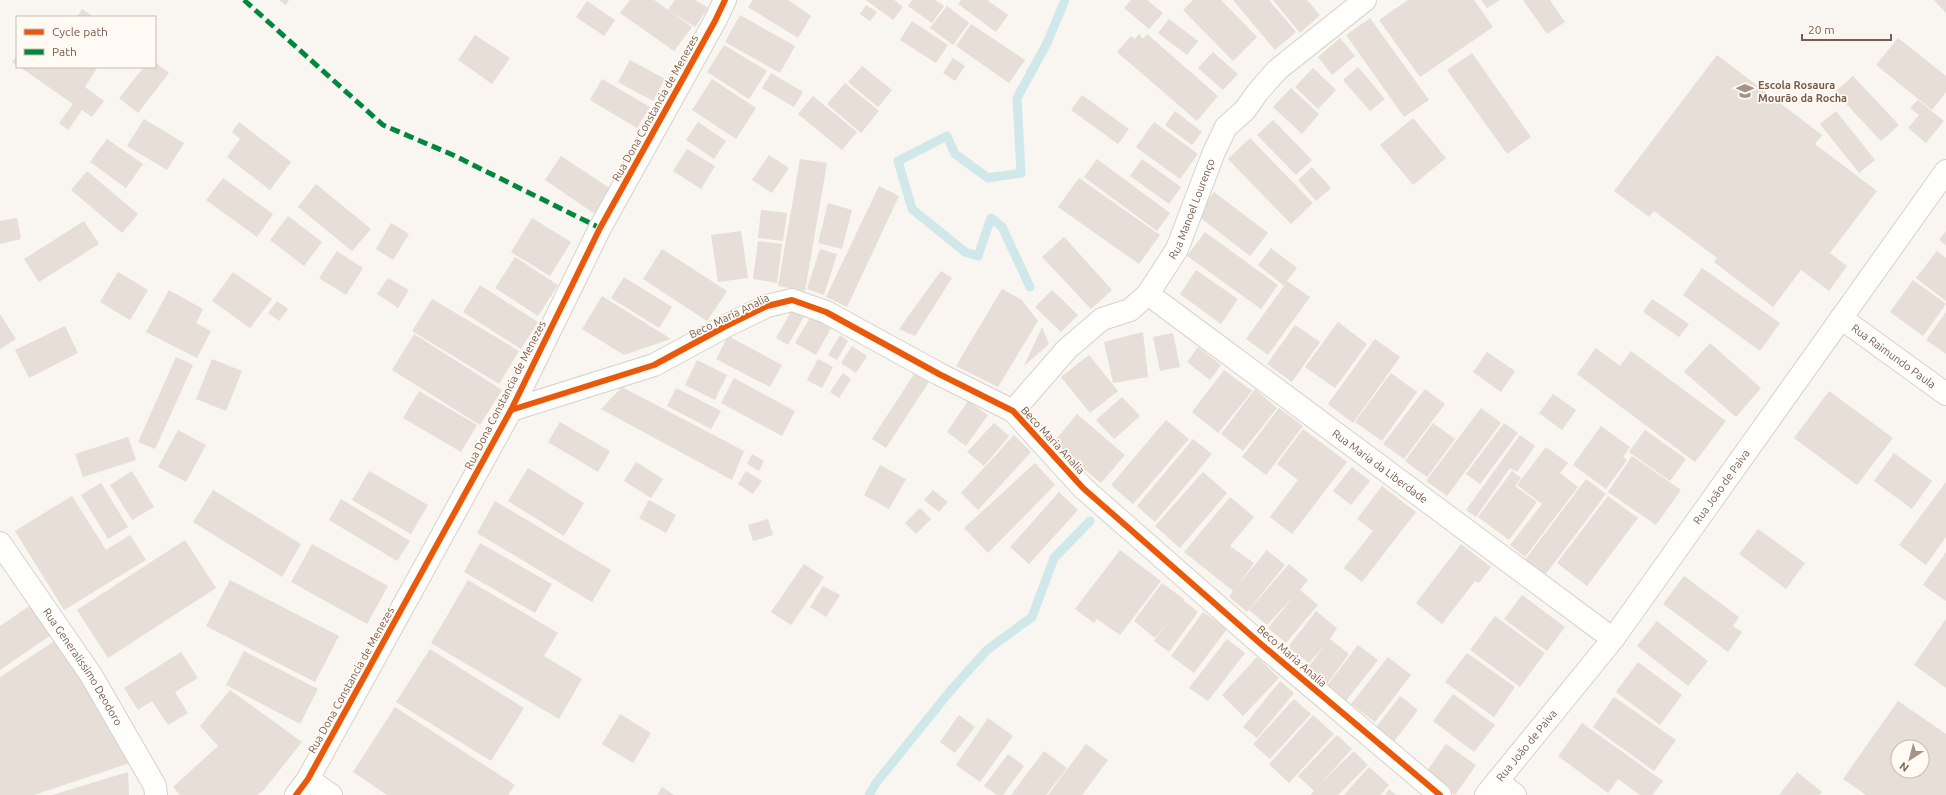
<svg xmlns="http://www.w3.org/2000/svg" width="1946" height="795" font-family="Ubuntu,sans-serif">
<rect width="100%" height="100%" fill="#f9f5f0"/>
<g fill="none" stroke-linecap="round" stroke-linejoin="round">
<!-- stream -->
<g stroke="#d0e8ea" stroke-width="9">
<path d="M1030 287 1002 227 991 218 978 256 965 252 912 209 898 161 947 136 955 154 988 178 1021 173 1017 98 1047 43 1065 0"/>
<path d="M869 795 876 783 951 690 987 650 1032 617 1054 558 1090 521"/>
</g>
</g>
<!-- building -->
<g fill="#e6ded7" fill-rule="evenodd">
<path d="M279 0H289L286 5Z"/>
<path d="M630 0H654L692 27 674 51 620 13Z"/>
<path d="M675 0H695L708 8 695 27 668 10Z"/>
<path d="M753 0H788L811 16 798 38 748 7Z"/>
<path d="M866 0H894L903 7 893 20Z"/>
<path d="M912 0H935L944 6 932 23 908 6Z"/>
<path d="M961 0H987L1008 15 996 32 958 4Z"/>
<path d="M1131 0H1147L1163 13 1149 29 1124 8Z"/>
<path d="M1193 0H1221L1257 37 1233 61 1183 10Z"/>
<path d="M1233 0H1269L1296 32 1275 50Z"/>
<path d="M1273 0H1307L1320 15 1300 33Z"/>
<path d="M1408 0H1474L1493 27 1420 77 1379 20Z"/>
<path d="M1481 0H1500L1487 8Z"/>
<path d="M1523 0H1550L1565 22 1547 34Z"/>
<path d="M1934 0H1946V13Z"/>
<path d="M587 1 615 20 604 36 576 17Z"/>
<path d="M866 5 877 12 870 21 860 14Z"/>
<path d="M947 6 969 23 953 45 930 28Z"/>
<path d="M82 9 94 17H77Z"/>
<path d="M740 15 795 46 780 73 725 42Z"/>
<path d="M1370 18 1429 100 1404 117 1346 35Z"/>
<path d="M1169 19 1198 41 1187 55 1158 33Z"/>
<path d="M912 21 948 45 936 63 900 40Z"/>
<path d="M971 24 1025 60 1009 83 956 46Z"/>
<path d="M1139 34 1143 39 1147 34 1218 96 1197 121 1117 52 1131 36 1135 39Z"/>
<path d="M475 35 510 58 492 84 458 60Z"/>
<path d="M1340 38 1355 56 1332 75 1318 57Z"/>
<path d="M1898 38 1946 76V92L1932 110 1876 65Z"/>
<path d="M724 45 767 71 749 99 707 72Z"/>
<path d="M1213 52 1238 74 1223 90 1198 68Z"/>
<path d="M1472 53 1531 137 1507 154 1447 70Z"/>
<path d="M17 55V65L12 62Z"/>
<path d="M1717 55 1822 135 1815 144 1877 191 1830 253 1847 266 1829 291 1801 270 1773 307 1714 262 1717 258 1654 211 1649 217 1614 191Z"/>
<path d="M953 58 965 66 955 81 943 73Z"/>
<path d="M630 60 665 79 653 101 618 82Z"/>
<path d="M155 62 169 73 138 113 119 98 144 67H155Z"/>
<path d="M862 66 892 90 878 107 848 82Z"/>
<path d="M20 67H95L97 68 85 87 104 101 92 117 82 110 68 130 59 123 73 104Z"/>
<path d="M1358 67 1385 99 1370 111 1343 80Z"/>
<path d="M1313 68 1336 90 1318 109 1295 87Z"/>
<path d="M771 73 803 92 794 107 762 88Z"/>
<path d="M1853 76 1899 125 1881 141 1835 92Z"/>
<path d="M602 79 650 107 637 128 590 100Z"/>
<path d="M712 79 756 108 736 139 692 110Z"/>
<path d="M845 83 879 111 861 133 827 104Z"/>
<path d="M1291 88 1319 114 1302 134 1273 107Z"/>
<path d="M1082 95 1129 129 1118 144 1071 110Z"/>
<path d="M813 96 857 132 842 150 798 114Z"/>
<path d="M1918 100 1944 121 1926 143 1908 128 1919 115 1910 108Z"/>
<path d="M1175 111 1202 132 1192 145 1165 125Z"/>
<path d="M1836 111 1875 160 1859 173 1820 124Z"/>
<path d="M1413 118 1446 158 1413 185 1380 145Z"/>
<path d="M144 119 184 143 167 170 127 146Z"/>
<path d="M1273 120 1312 160 1296 175 1257 135Z"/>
<path d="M239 122 291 162 270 190 227 157 240 139 232 132Z"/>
<path d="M698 122 726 141 714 159 686 140Z"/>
<path d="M1154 122 1198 154 1180 179 1136 147Z"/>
<path d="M1250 138 1313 203 1291 224 1228 159Z"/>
<path d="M107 139 143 164 126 188 90 162Z"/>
<path d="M687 149 715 166 701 189 673 171Z"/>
<path d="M769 155 789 168 772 193 752 180Z"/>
<path d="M561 156 611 189 595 214 545 180Z"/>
<path d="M800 159 827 163 805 291 778 286Z"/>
<path d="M1097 159 1170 213 1157 231 1084 177Z"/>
<path d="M1142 159 1181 187 1169 204 1130 176Z"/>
<path d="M1312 167 1331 188 1316 201 1298 180Z"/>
<path d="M87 171 138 214 122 233 71 190Z"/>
<path d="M223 178 273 214 257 237 206 200Z"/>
<path d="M1079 178 1160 235 1139 264 1058 207Z"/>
<path d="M316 184 371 229 352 251 298 207Z"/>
<path d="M879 186 899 196 847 307 826 297Z"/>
<path d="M1214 192 1268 233 1250 256 1197 215Z"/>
<path d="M828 203 852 210 842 249 818 243Z"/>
<path d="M761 210 787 213 783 241 758 238Z"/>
<path d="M288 216 322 242 304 266 270 240Z"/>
<path d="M17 218 21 239 0 244V221Z"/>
<path d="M532 218 571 242 550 276 511 252Z"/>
<path d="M84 221 99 244 39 282 24 259Z"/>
<path d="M391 223 409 234 393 260 376 249Z"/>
<path d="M741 231 748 278 718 282 711 235Z"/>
<path d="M1946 231V245L1939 240Z"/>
<path d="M1205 232 1278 285 1261 309 1187 256Z"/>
<path d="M1064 237 1112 290 1091 309 1042 257Z"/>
<path d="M758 241 782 244 777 283 753 279Z"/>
<path d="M1271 248 1297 268 1287 281 1310 297 1268 355 1246 339 1284 286 1258 265Z"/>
<path d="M662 249 727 291 707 321 643 279Z"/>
<path d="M820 249 837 254 824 295 807 289Z"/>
<path d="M337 251 363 268 346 295 319 278Z"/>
<path d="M1937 251 1946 258V301L1916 278Z"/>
<path d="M515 257 558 285 538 316 495 288Z"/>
<path d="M1702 268 1780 323 1760 351 1683 295Z"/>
<path d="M1196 270 1238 299 1221 324 1180 294Z"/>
<path d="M941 271 952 278 915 336 899 329Z"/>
<path d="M118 272 148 290 130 320 100 302Z"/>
<path d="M233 272 272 299 250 328 212 301Z"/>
<path d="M624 277 672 307 659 328 611 298Z"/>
<path d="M388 278 409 290 398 308 377 294Z"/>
<path d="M1913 280 1946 304 1923 336 1890 312Z"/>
<path d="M480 285 538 322 521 349 463 312Z"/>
<path d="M1002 289 1022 300 1038 321 998 387 956 366Z"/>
<path d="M169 290 203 309 196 323 211 331 197 358 146 332Z"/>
<path d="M1052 290 1078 315 1061 332 1035 307Z"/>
<path d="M602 296 671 339 624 355 582 329Z"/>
<path d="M432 299 519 351 499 384 412 331Z"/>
<path d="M1652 299 1689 324 1679 337 1643 312Z"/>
<path d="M277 301 288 309 279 321 268 313Z"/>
<path d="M792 310 804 317 788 345 776 338Z"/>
<path d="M1946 312V354L1926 340Z"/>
<path d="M0 314 16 339 0 349Z"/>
<path d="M811 316 831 328 816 355 795 343Z"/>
<path d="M1338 322 1367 344 1335 388 1305 367Z"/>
<path d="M1295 325 1320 342 1292 382 1267 364Z"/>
<path d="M65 326 78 353 29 378 15 350Z"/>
<path d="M1042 327 1049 344 1024 366Z"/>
<path d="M1143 332 1148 377 1113 383 1104 342Z"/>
<path d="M1173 333 1180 367 1160 371 1153 337Z"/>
<path d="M414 334 502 390 480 425 392 370Z"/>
<path d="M840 335 848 341 837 360 828 355Z"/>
<path d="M728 336 782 365 770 387 716 359Z"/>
<path d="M1375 339 1400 357 1353 423 1328 404Z"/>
<path d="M1710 343 1761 388 1736 417 1684 372Z"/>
<path d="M852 346 867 356 856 373 841 363Z"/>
<path d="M1198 347 1221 365 1210 380 1187 362Z"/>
<path d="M1596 348 1620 366 1631 351 1726 421 1695 462 1577 374Z"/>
<path d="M1487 352 1515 371 1501 392 1473 372Z"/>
<path d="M1089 355 1118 391 1090 413 1061 377Z"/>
<path d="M176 357 193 365 155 449 138 442Z"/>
<path d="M212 359 242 371 226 411 196 399Z"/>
<path d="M818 359 833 367 822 388 807 380Z"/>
<path d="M697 360 727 375 715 400 685 385Z"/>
<path d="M1224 370 1252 391 1218 433 1192 412Z"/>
<path d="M916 371 930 380 886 448 872 439Z"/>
<path d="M843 373 851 379 839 398 830 392Z"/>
<path d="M1391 373 1417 392 1382 441 1355 422Z"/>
<path d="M734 378 795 411 782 436 721 403Z"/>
<path d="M622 387 744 451 732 480 601 409Z"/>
<path d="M676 388 721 411 711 429 667 406Z"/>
<path d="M1255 389 1277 408 1243 451 1221 434Z"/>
<path d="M1425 389 1445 404 1404 459 1383 444Z"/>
<path d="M419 391 477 425 461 452 403 418Z"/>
<path d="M1829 391 1893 438 1857 485 1794 438Z"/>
<path d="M1553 394 1576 410 1562 430 1539 413Z"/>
<path d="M1122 397 1140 416 1114 439 1096 420Z"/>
<path d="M968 401 988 415 966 446 947 432Z"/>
<path d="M1279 408 1303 426 1266 475 1242 457Z"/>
<path d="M1481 408 1501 423 1447 496 1426 481Z"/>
<path d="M1077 414 1125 455 1101 483 1053 443Z"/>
<path d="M1166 420 1189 439 1133 504 1111 485Z"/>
<path d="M560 422 610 451 598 472 548 442Z"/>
<path d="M994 423 1009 436 984 466 967 452Z"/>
<path d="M1433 423 1455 439 1427 477 1405 461Z"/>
<path d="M1504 423 1518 433 1480 484 1466 474Z"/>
<path d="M1601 426 1630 447 1623 457 1627 460 1606 489 1573 465Z"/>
<path d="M1303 429 1347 462 1292 534 1270 517 1298 480 1277 464Z"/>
<path d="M178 430 206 445 186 482 158 467Z"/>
<path d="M1645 430 1686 459 1670 481 1629 452Z"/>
<path d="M1014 435 1031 452 978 510 961 493Z"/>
<path d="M1520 435 1535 446 1517 472 1510 468 1476 517 1466 510Z"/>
<path d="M128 437 136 460 83 477 75 454Z"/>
<path d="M1193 439 1212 454 1155 522 1137 506Z"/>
<path d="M1546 447 1568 463 1560 473 1578 487 1525 557 1510 545 1542 504 1517 485Z"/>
<path d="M1894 453 1932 481 1912 509 1874 481Z"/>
<path d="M752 454 764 461 759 471 747 464Z"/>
<path d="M1632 456 1681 490 1656 525 1608 492Z"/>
<path d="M636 462 663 479 651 498 624 481Z"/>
<path d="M1035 463 1055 485 988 553 964 528Z"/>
<path d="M880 465 906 479 889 509 864 495Z"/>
<path d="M1352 467 1370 481 1351 505 1333 491Z"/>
<path d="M528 468 584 503 564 536 508 501Z"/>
<path d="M132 471 154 507 132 520 110 485Z"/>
<path d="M369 471 428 505 411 534 352 500Z"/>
<path d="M746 471 762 481 753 494 738 484Z"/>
<path d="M1512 471 1521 478 1515 486 1537 502 1509 540 1478 517Z"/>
<path d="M1203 472 1227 493 1180 548 1155 526Z"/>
<path d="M1586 479 1606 494 1542 579 1522 564Z"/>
<path d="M1946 482V537L1926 565 1899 545Z"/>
<path d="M101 483 128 527 108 539 81 495Z"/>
<path d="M1382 486 1416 512 1362 582 1344 568 1373 531 1357 519Z"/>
<path d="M213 490 301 544 282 577 193 522Z"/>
<path d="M933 490 948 502 939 512 924 500Z"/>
<path d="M1059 492 1078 510 1029 564 1010 547Z"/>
<path d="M72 496 106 550 130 535 146 560 64 610 15 531Z"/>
<path d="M1608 496 1638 518 1587 586 1557 563Z"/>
<path d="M1230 497 1254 517 1230 546 1254 563 1238 585 1267 550 1285 565 1247 612 1229 597 1233 591 1184 552Z"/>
<path d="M341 499 410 541 397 561 329 520Z"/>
<path d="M649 500 676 515 666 533 639 518Z"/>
<path d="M495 501 611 570 592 602 477 533Z"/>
<path d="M920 508 931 519 916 534 905 523Z"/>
<path d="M768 519 773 535 753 541 748 525Z"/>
<path d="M1758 529 1805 563 1786 589 1739 554Z"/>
<path d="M185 540 216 588 108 658 77 610Z"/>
<path d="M480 543 552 584 535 613 464 572Z"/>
<path d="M312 544 388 586 367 624 291 582Z"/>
<path d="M1461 544 1491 567 1479 583 1475 581 1442 624 1416 603Z"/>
<path d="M1120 550 1161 581 1120 635 1097 619 1094 623 1075 609Z"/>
<path d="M1946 552V601L1923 585Z"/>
<path d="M804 564 824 577 791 625 771 612Z"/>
<path d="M1289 564 1308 580 1300 590 1318 605 1286 643 1268 628 1295 595 1267 625 1249 610Z"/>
<path d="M1684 576 1739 617 1733 626 1742 632 1728 652 1663 604Z"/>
<path d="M230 580 339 636 315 682 206 626Z"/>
<path d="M468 580 558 633 544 656 582 679 559 719 431 643Z"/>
<path d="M1162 583 1184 599 1183 600 1198 612 1169 652 1154 641 1168 622 1155 638 1134 621Z"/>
<path d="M823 586 840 595 826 617 810 607Z"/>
<path d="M1522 595 1565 627 1547 651 1504 619Z"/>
<path d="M31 605 51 635 0 670V626Z"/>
<path d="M1316 611 1337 628 1330 639 1349 654 1327 684 1307 669 1325 645 1309 663 1288 647Z"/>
<path d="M1203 612 1227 629 1194 673 1171 656Z"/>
<path d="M1495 616 1545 653 1520 687 1470 650Z"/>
<path d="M1946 619V688L1914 665Z"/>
<path d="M1657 621 1708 661 1688 686 1637 646Z"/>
<path d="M1227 639 1245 653 1208 701 1189 688Z"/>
<path d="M56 640 136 761 34 795H0V677Z"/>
<path d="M1358 645 1378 660 1345 702 1326 687Z"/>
<path d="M430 649 524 708 491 761 396 702Z"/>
<path d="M244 651 318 689 300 724 226 685Z"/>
<path d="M181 652 198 678 175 692 188 713 168 725 152 701 138 710 124 688Z"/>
<path d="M1467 653 1515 687 1494 717 1445 682Z"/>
<path d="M1257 657 1279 678 1243 716 1222 695Z"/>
<path d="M1388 657 1411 675 1375 722 1351 704Z"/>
<path d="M1638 662 1682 695 1660 725 1616 692Z"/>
<path d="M1280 681 1294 693 1257 738 1243 727Z"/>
<path d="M230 690 302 742 263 791 257 795H180L173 787 218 746 200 726Z"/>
<path d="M1453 694 1495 725 1474 752 1433 721Z"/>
<path d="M1400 696 1418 710 1393 743 1375 729Z"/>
<path d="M1614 697 1676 740 1654 771 1593 727Z"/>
<path d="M1294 699 1311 714 1270 759 1253 744Z"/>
<path d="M1898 701 1946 734V795H1866L1843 779ZM1898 747H1922V771H1898Z"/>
<path d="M395 707 515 785 508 795H387L353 772Z"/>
<path d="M620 714 651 733 633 763 602 744Z"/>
<path d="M959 715 975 727 955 753 940 742Z"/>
<path d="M1313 715 1334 734 1289 783 1269 764Z"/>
<path d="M988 718 1013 736 980 782 956 765Z"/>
<path d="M1582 723 1663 781 1652 795H1640L1618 779 1608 793 1558 756Z"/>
<path d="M1337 735 1352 749 1320 784 1354 751 1368 765 1338 795H1310L1314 791 1298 776Z"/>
<path d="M1086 744 1108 760 1082 795H1048Z"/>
<path d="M1446 744 1476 765 1455 795 1425 774Z"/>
<path d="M1044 751 1067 768 1046 795H1011Z"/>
<path d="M1008 754 1024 766 1003 795H997L984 786Z"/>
<path d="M1369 767 1389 785 1380 795H1344Z"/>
<path d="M128 772 129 795H52Z"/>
<path d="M1797 772 1822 792 1819 795H1779Z"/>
<path d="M662 787 674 795H657Z"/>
<path d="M1389 789 1396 795H1385Z"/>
</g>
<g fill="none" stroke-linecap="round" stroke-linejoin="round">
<!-- minor casing -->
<g stroke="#d7d1cb" stroke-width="24">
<g id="minor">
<path id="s1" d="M1148 294 1613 639"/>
<path id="s2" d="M1841 318 1946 394"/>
<path d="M511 410 654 365 726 326 767 306 792 300 826 312 939 374 1013 411 1083 488 1262 645 1440 795"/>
<path id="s3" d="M1013 411 1067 349 1102 319 1130 310 1148 294 1177 249 1214 152 1226 127 1245 110 1257 93 1277 70 1365 0"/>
<path id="s4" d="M0 543 91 675 155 786 156 795"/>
<path d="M308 779 331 795"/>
<path d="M1497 781 1515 795"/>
<path d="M296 795 308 779 511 410 600 228 715 21 725 0"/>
<path id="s5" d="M1486 795 1613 639 1946 171"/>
</g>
</g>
<!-- minor -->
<use href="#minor" stroke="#fefefd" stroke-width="22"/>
<!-- quiet -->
<path stroke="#00873e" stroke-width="5" stroke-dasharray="10 5" stroke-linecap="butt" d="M244 0 383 125 453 155 600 228"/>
<!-- cycleway casing -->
<g stroke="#fffaf3" stroke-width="8">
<g id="cycleway">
<path d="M511 410 654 365 726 326 767 306 792 300 826 312 939 374 1013 411 1083 488 1262 645 1440 795"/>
<path d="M296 795 308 779 511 410 600 228 715 21 725 0"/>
</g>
</g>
<!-- cycleway -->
<use href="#cycleway" stroke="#e8590c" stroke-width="6"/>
</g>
<!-- icons -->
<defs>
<g id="school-bare" transform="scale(1.38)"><path d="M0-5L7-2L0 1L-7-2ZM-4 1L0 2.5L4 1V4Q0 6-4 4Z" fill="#a69286" stroke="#fffaf3" stroke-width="2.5" paint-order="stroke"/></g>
</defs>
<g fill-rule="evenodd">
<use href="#school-bare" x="1745" y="91"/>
</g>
<g text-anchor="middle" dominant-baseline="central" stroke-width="3.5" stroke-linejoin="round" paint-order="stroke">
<!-- poi labels -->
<g font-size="11" font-weight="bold" fill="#7a5c4d" stroke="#fffaf3" text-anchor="start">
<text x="1758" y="85">Escola Rosaura<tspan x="1758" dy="13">Mourão da Rocha</tspan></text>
</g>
<!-- street labels -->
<g font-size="11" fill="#7a5c4d" stroke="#fffaf3">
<text transform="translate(655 108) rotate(-61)">Rua Dona Constancia de Menezes</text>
<text stroke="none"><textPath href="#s3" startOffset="278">Rua Manoel Lourenço</textPath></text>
<text transform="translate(729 316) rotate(-26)">Beco Maria Analia</text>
<text stroke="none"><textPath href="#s2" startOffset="65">Rua Raimundo Paula</textPath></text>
<text transform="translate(505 395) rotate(-63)">Rua Dona Constancia de Menezes</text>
<text transform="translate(1053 440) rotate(47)">Beco Maria Analia</text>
<text stroke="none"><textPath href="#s1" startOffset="289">Rua Maria da Liberdade</textPath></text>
<text stroke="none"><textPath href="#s5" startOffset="388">Rua João de Paiva</textPath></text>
<text transform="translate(1292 656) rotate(41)">Beco Maria Analia</text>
<text stroke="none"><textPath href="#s4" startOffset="149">Rua Generalissimo Deodoro</textPath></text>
<text transform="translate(351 680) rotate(-61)">Rua Dona Constancia de Menezes</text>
<text stroke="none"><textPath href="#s5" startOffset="64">Rua João de Paiva</textPath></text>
</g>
</g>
<!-- legend -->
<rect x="16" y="16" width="140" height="52" fill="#fffaf3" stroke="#cabbb1"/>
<rect x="24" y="29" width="20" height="6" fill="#e8590c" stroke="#cabbb1"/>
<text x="52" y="36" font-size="12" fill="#7a5c4d">Cycle path</text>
<rect x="24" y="49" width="20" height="6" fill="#00873e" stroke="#cabbb1"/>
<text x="52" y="56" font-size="12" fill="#7a5c4d">Path</text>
<!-- north arrow -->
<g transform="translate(1910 759) rotate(216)"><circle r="19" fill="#fffaf3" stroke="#cabbb1"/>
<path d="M0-3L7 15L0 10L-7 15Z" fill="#a69286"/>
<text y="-6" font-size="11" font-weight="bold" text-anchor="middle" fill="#7a5c4d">N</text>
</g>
<!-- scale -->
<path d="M1802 34v6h89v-6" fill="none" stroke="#7a5c4d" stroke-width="2"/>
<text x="1808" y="34" font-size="12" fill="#7a5c4d" stroke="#fffaf3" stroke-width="3" paint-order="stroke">20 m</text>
</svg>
